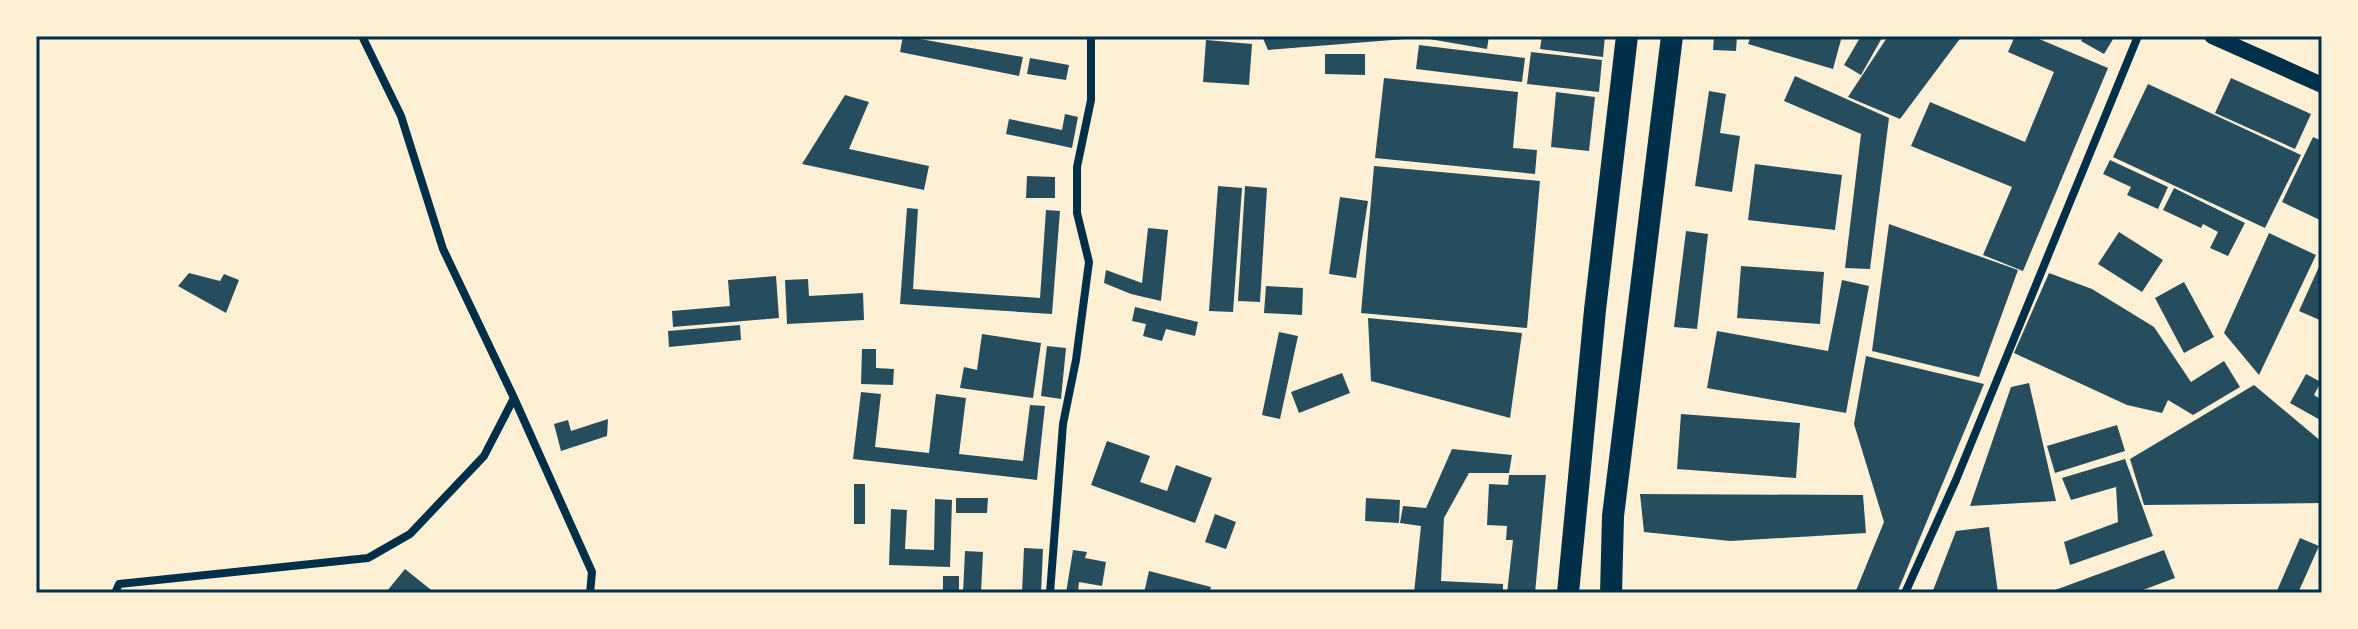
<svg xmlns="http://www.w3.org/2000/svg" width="2358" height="629" font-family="'Sofia Sans Condensed',sans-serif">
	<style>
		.building { fill: #264d5e }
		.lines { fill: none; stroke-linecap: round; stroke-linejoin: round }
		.minor { stroke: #003049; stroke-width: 8 }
		.secondary { stroke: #003049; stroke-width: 16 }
		.trunk { stroke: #003049; stroke-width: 22 }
		.neatline { fill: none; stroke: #003049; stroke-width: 3 }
	</style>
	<rect width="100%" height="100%" fill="#fdf0d5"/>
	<path class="building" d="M 903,36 L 1023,57 L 1019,76 L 900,52 Z
		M 1262,36 L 1405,36 L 1405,39 L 1268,50 Z
		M 1412,36 L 1489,36 L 1487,49 Z
		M 1542,36 L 1605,36 L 1603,57 L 1540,49 Z
		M 1714,36 L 1737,36 L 1736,51 L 1713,50 Z
		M 1751,36 L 1842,36 L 1833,69 L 1748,44 Z
		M 1861,36 L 1883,36 L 1861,75 L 1844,65 Z
		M 1888,36 L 1962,36 L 1900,119 L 1848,97 Z
		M 2015,36 L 2032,36 L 2108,68 L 2023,271 L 1983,255 L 2012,187 L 1911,146 L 1930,102 L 2025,142 L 2054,72 L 2008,52 Z
		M 2084,36 L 2115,36 L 2104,54 L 2081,41 Z
		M 1206,40 L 1252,44 L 1249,85 L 1203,82 Z
		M 1419,45 L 1525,58 L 1522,82 L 1416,69 Z
		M 1531,52 L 1602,60 L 1599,92 L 1527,84 Z
		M 1325,54 L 1365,54 L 1365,75 L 1325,74 Z
		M 1030,58 L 1069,65 L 1066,80 L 1027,74 Z
		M 1795,76 L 1889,118 L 1870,269 L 1845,268 L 1861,134 L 1784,101 Z
		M 1384,78 L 1518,92 L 1513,148 L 1537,150 L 1535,174 L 1375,158 Z
		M 2231,78 L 2311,114 L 2295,149 L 2215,113 Z
		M 2148,84 L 2301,155 L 2265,228 L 2113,157 Z
		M 1709,91 L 1726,94 L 1720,133 L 1740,136 L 1732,192 L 1695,186 Z
		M 1556,92 L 1595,97 L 1589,151 L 1551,147 Z
		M 845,95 L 869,102 L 849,149 L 929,166 L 924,190 L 802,164 Z
		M 1065,114 L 1078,117 L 1072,148 L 1006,134 L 1009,119 L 1062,130 Z
		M 2313,137 L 2322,141 L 2322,221 L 2282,202 Z
		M 2110,160 L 2168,187 L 2158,209 L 2127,195 L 2131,187 L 2103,174 Z
		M 1755,164 L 1842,175 L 1835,230 L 1748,220 Z
		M 1374,166 L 1540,181 L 1527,328 L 1361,313 Z
		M 1027,176 L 1055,177 L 1055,198 L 1026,198 Z
		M 1218,186 L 1242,188 L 1233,312 L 1209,311 Z
		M 1245,186 L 1267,188 L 1260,302 L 1238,301 Z
		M 2174,188 L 2245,223 L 2228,256 L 2210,248 L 2218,232 L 2203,224 L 2201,228 L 2163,210 Z
		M 1340,197 L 1368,201 L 1356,278 L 1329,274 Z
		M 907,208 L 918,209 L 913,289 L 1040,298 L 1046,210 L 1060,211 L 1052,314 L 900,304 Z
		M 1889,224 L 2018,270 L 1979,377 L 1872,351 Z
		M 1148,228 L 1168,230 L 1161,301 L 1131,294 L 1104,283 L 1106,270 L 1142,283 Z
		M 1686,231 L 1708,234 L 1697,329 L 1674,327 Z
		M 2119,232 L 2163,260 L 2142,292 L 2098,264 Z
		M 2269,233 L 2316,255 L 2259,375 L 2224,333 Z
		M 2322,260 L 2322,321 L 2299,311 Z
		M 1741,266 L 1824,272 L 1820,324 L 1737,318 Z
		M 189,273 L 220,281 L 224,274 L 239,280 L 226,313 L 178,286 Z
		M 2049,273 L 2092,289 L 2154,327 L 2191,382 L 2224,361 L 2240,387 L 2193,415 L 2168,400 L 2162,413 L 2127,405 L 2014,353 Z
		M 776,276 L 779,318 L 673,327 L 672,311 L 730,306 L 728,280 Z
		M 808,279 L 809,296 L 863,293 L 864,320 L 787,324 L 785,280 Z
		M 1842,280 L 1869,286 L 1846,413 L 1707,388 L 1717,331 L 1828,351 Z
		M 2184,282 L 2214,337 L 2184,353 L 2155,298 Z
		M 1266,286 L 1303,288 L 1302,315 L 1264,313 Z
		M 1135,307 L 1198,322 L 1195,336 L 1166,329 L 1162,341 L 1143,336 L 1146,324 L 1132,321 Z
		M 1368,318 L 1522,333 L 1510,418 L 1371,381 Z
		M 740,325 L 741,340 L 669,347 L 668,331 Z
		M 1279,332 L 1298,336 L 1280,419 L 1262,415 Z
		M 982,334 L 1041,343 L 1033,398 L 960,388 L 964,367 L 977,370 Z
		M 1047,346 L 1066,348 L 1061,399 L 1041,396 Z
		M 862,349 L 876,349 L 876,368 L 894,369 L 893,385 L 861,384 Z
		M 1866,356 L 1984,384 L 1897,593 L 1855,593 L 1884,522 L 1854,424 Z
		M 1342,373 L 1350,393 L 1299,413 L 1291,392 Z
		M 2306,374 L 2321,382 L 2314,395 L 2322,400 L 2322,421 L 2290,403 Z
		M 2029,383 L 2056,501 L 1970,506 L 2011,387 Z
		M 2254,385 L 2322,442 L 2322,503 L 2144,505 L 2130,459 Z
		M 861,392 L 881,394 L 875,447 L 929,453 L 936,394 L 966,398 L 959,454 L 1023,461 L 1030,405 L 1045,406 L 1037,480 L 853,459 Z
		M 1681,414 L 1800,423 L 1796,478 L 1677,469 Z
		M 608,419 L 607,436 L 561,451 L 554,424 L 568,420 L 571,431 Z
		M 2117,425 L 2125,451 L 2055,473 L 2047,446 Z
		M 1107,441 L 1150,456 L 1140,482 L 1167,491 L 1176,465 L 1212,478 L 1195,523 L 1091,485 Z
		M 1452,449 L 1512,455 L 1509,473 L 1469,473 L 1444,518 L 1441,581 L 1503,584 L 1503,593 L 1414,593 L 1421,526 L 1400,523 L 1403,506 L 1426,508 Z
		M 2125,459 L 2153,536 L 2070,565 L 2064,542 L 2118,522 L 2116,487 L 2071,500 L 2062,478 Z
		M 1509,475 L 1546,475 L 1535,593 L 1507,593 L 1513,540 L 1506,540 L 1507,526 L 1487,525 L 1489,484 L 1508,485 Z
		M 854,484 L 865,484 L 865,524 L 854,524 Z
		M 1640,494 L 1863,495 L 1866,533 L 1730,541 L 1644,532 Z
		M 956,498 L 988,498 L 987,513 L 956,513 Z
		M 1366,498 L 1400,500 L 1399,523 L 1365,521 Z
		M 935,499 L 952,500 L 950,567 L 889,565 L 891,509 L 907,510 L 905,549 L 934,550 Z
		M 1215,514 L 1236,522 L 1226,549 L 1205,542 Z
		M 1989,527 L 1998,593 L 1932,593 L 1956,531 Z
		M 2300,538 L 2319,546 L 2298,593 L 2276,593 Z
		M 1024,548 L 1043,549 L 1041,593 L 1022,593 Z
		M 1073,550 L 1087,552 L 1085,558 L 1106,562 L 1102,586 L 1079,582 L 1078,593 L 1066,593 Z
		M 2164,550 L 2175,578 L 2135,593 L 2047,593 Z
		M 965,551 L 983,552 L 981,593 L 963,593 Z
		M 405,569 L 435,593 L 387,591 Z
		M 1149,571 L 1211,587 L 1209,593 L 1144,593 Z
		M 943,576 L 959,576 L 959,593 L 943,593 Z"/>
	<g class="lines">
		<path class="minor" d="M 514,398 L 592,572 L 590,593
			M 115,593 L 119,584 L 368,558 L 410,534 L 484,456 L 514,398 L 443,249 L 401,116 L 362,36
			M 1050,593 L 1063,424 L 1076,360 L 1089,262 L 1077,213 L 1077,167 L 1091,100 L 1091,36
			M 1905,593 L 1956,480 L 2138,36"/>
		<path class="secondary" d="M 2212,36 L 2322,85"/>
		<path class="trunk" d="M 1568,593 L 1595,310 L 1627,36
			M 1611,593 L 1613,516 L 1672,36"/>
	</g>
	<rect width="2358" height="629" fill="none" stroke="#fdf0d5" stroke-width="76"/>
	<rect x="38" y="38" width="2282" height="553" class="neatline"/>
</svg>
